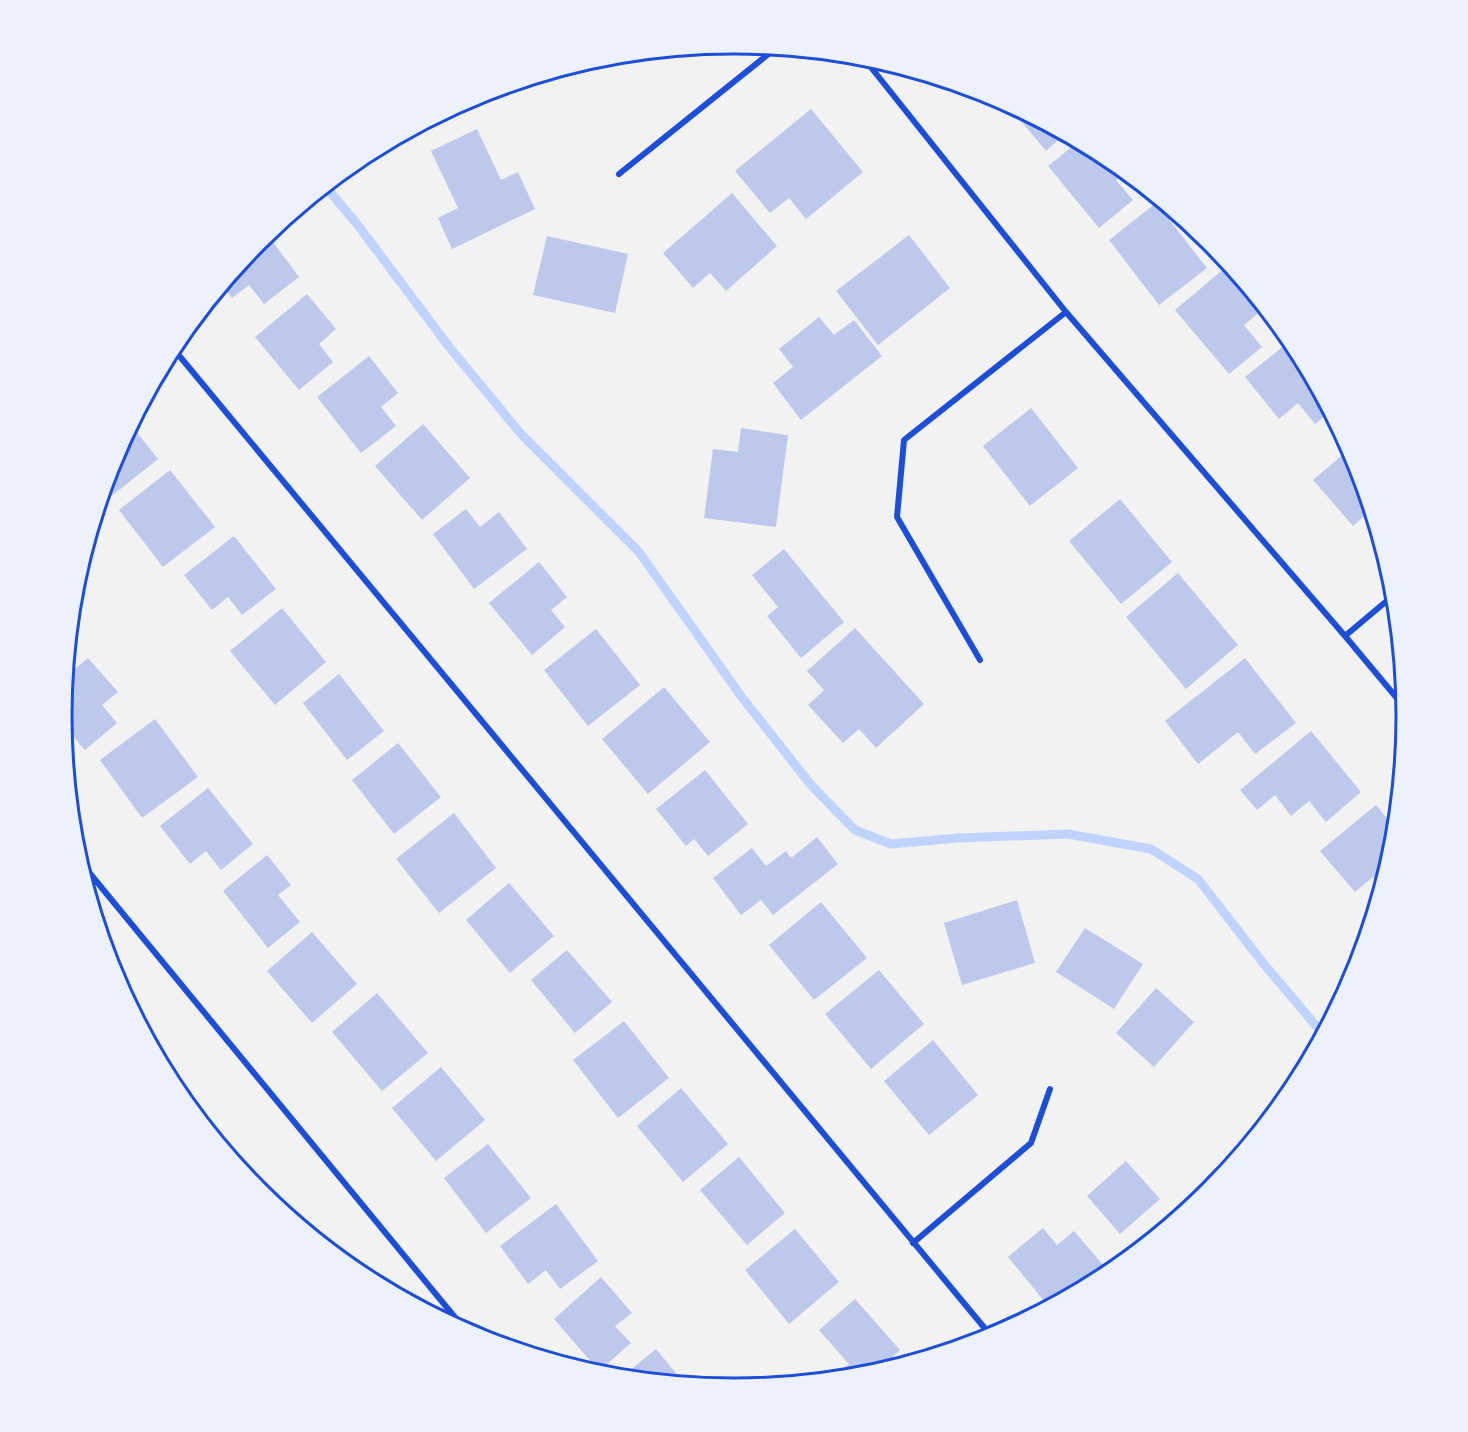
<svg xmlns="http://www.w3.org/2000/svg" width="1468" height="1432" font-family="'Roboto Serif',serif">
	<style>
		.lines { fill: none; stroke-linecap: round; stroke-linejoin: round }
		.stream { stroke: #bfd3fe; stroke-width: 9 }
		.building { fill: #bdc9ec }
		.minor { stroke: #1d4ed8; stroke-width: 6 }
		.rim { fill: none; stroke: #1d4ed8; stroke-width: 3 }
	</style>
	<rect width="100%" height="100%" fill="#f2f2f2"/>
	<g class="lines">
		<path class="stream" d="M 325,186 L 357,224 L 450,348 L 521,434 L 639,552 L 741,696 L 811,785 L 855,830 L 891,844 L 958,838 L 1068,834 L 1151,849 L 1198,879 L 1263,963 L 1323,1034"/>
	</g>
	<path class="building" d="M 576,64 L 561,79 L 554,71 L 558,70 Z
		M 1004,101 L 1065,134 L 1046,151 Z
		M 811,109 L 863,172 L 806,219 L 789,198 L 770,213 L 735,171 Z
		M 477,129 L 501,180 L 518,172 L 535,209 L 452,249 L 438,218 L 458,208 L 431,151 Z
		M 1079,141 L 1108,157 L 1126,172 L 1116,180 L 1133,200 L 1099,228 L 1048,166 Z
		M 732,193 L 777,246 L 726,291 L 710,273 L 693,288 L 663,253 Z
		M 1156,203 L 1207,268 L 1159,305 L 1109,240 Z
		M 267,234 L 299,277 L 264,304 L 249,285 L 232,298 L 222,285 L 259,240 Z
		M 909,235 L 950,288 L 878,345 L 836,291 Z
		M 547,236 L 628,254 L 615,313 L 533,295 Z
		M 1225,268 L 1261,311 L 1244,325 L 1262,347 L 1229,374 L 1175,310 Z
		M 307,294 L 336,329 L 319,344 L 333,362 L 299,390 L 255,337 Z
		M 819,317 L 834,335 L 854,320 L 882,356 L 801,420 L 773,383 L 793,367 L 779,349 Z
		M 1291,340 L 1330,412 L 1315,424 L 1298,403 L 1279,419 L 1245,377 Z
		M 369,356 L 398,393 L 381,407 L 396,426 L 361,453 L 317,397 Z
		M 1031,408 L 1078,468 L 1030,506 L 983,446 Z
		M 423,424 L 470,478 L 422,520 L 375,466 Z
		M 131,425 L 158,459 L 109,498 L 103,490 L 113,458 Z
		M 741,428 L 788,435 L 776,527 L 704,518 L 713,449 L 738,452 Z
		M 1346,452 L 1357,464 L 1371,510 L 1353,526 L 1313,480 Z
		M 170,470 L 215,527 L 163,567 L 119,510 Z
		M 1120,499 L 1172,562 L 1121,604 L 1069,541 Z
		M 466,509 L 480,527 L 499,512 L 527,549 L 474,589 L 433,534 Z
		M 234,536 L 276,589 L 242,615 L 228,597 L 212,610 L 184,575 Z
		M 784,549 L 844,622 L 801,658 L 767,616 L 778,607 L 752,575 Z
		M 539,562 L 567,597 L 551,610 L 565,627 L 532,655 L 489,603 Z
		M 1178,573 L 1238,645 L 1186,689 L 1126,617 Z
		M 282,608 L 326,662 L 275,705 L 230,651 Z
		M 855,628 L 924,704 L 876,748 L 859,729 L 843,743 L 808,705 L 824,690 L 807,671 Z
		M 596,629 L 640,685 L 588,726 L 544,670 Z
		M 88,658 L 118,692 L 102,705 L 117,723 L 85,750 L 62,724 L 62,716 L 65,677 Z
		M 1245,658 L 1296,723 L 1255,754 L 1238,732 L 1198,764 L 1165,721 Z
		M 339,674 L 384,731 L 347,760 L 303,703 Z
		M 664,687 L 710,742 L 648,794 L 602,739 Z
		M 155,719 L 198,777 L 142,818 L 100,760 Z
		M 1311,731 L 1361,792 L 1326,822 L 1309,801 L 1291,816 L 1275,795 L 1257,810 L 1240,790 Z
		M 398,743 L 441,797 L 394,834 L 352,780 Z
		M 705,770 L 748,824 L 708,856 L 694,839 L 686,846 L 656,809 Z
		M 208,788 L 253,844 L 221,870 L 206,851 L 190,864 L 160,826 Z
		M 1376,805 L 1395,828 L 1394,848 L 1381,887 L 1373,877 L 1355,892 L 1320,851 Z
		M 454,813 L 496,868 L 439,913 L 396,859 Z
		M 817,837 L 838,864 L 773,915 L 761,900 L 741,915 L 713,878 L 752,848 L 766,866 L 786,851 L 791,858 Z
		M 267,855 L 291,885 L 278,895 L 300,922 L 268,948 L 223,891 Z
		M 509,883 L 554,936 L 510,973 L 466,920 Z
		M 1017,900 L 1035,963 L 962,985 L 944,923 Z
		M 821,902 L 867,958 L 814,1000 L 769,945 Z
		M 1085,928 L 1143,964 L 1114,1009 L 1056,972 Z
		M 312,932 L 357,984 L 312,1023 L 267,971 Z
		M 567,950 L 612,1002 L 575,1033 L 531,980 Z
		M 879,970 L 924,1024 L 871,1069 L 825,1014 Z
		M 1156,988 L 1194,1022 L 1154,1067 L 1116,1033 Z
		M 377,993 L 428,1053 L 382,1091 L 332,1032 Z
		M 624,1021 L 669,1078 L 618,1118 L 573,1060 Z
		M 933,1040 L 978,1095 L 929,1135 L 884,1081 Z
		M 441,1067 L 485,1120 L 436,1161 L 392,1108 Z
		M 681,1088 L 728,1144 L 683,1182 L 637,1126 Z
		M 488,1144 L 531,1198 L 486,1233 L 444,1178 Z
		M 739,1157 L 785,1213 L 747,1245 L 700,1190 Z
		M 1126,1161 L 1160,1199 L 1120,1234 L 1087,1196 Z
		M 556,1204 L 598,1261 L 560,1289 L 546,1270 L 528,1284 L 500,1246 Z
		M 1043,1228 L 1057,1245 L 1074,1231 L 1103,1265 L 1068,1294 L 1069,1296 L 1049,1307 L 1008,1257 Z
		M 795,1229 L 839,1282 L 789,1324 L 745,1270 Z
		M 601,1277 L 632,1313 L 615,1326 L 631,1343 L 599,1371 L 554,1319 Z
		M 855,1299 L 900,1350 L 875,1373 L 865,1376 L 845,1378 L 840,1371 L 849,1364 L 819,1330 Z
		M 656,1349 L 685,1384 L 622,1377 Z"/>
	<g class="lines">
		<path class="minor" d="M 862,56 L 1066,312 L 1345,636 L 1406,709
			M 619,174 L 776,48
			M 172,347 L 992,1337
			M 1345,636 L 1395,594
			M 980,660 L 897,517 L 904,440 L 1066,312
			M 78,859 L 467,1332
			M 913,1243 L 1031,1143 L 1050,1089"/>
	</g>
	<path d="M0 0H1468V1432H0ZM72 716a662 662 0 1 1 1324 0a662 662 0 1 1-1324 0Z" fill="#edf1fc" fill-rule="evenodd"/>
	<path class="rim" d="M72 716a662 662 0 1 1 1324 0a662 662 0 1 1-1324 0Z"/>
</svg>
